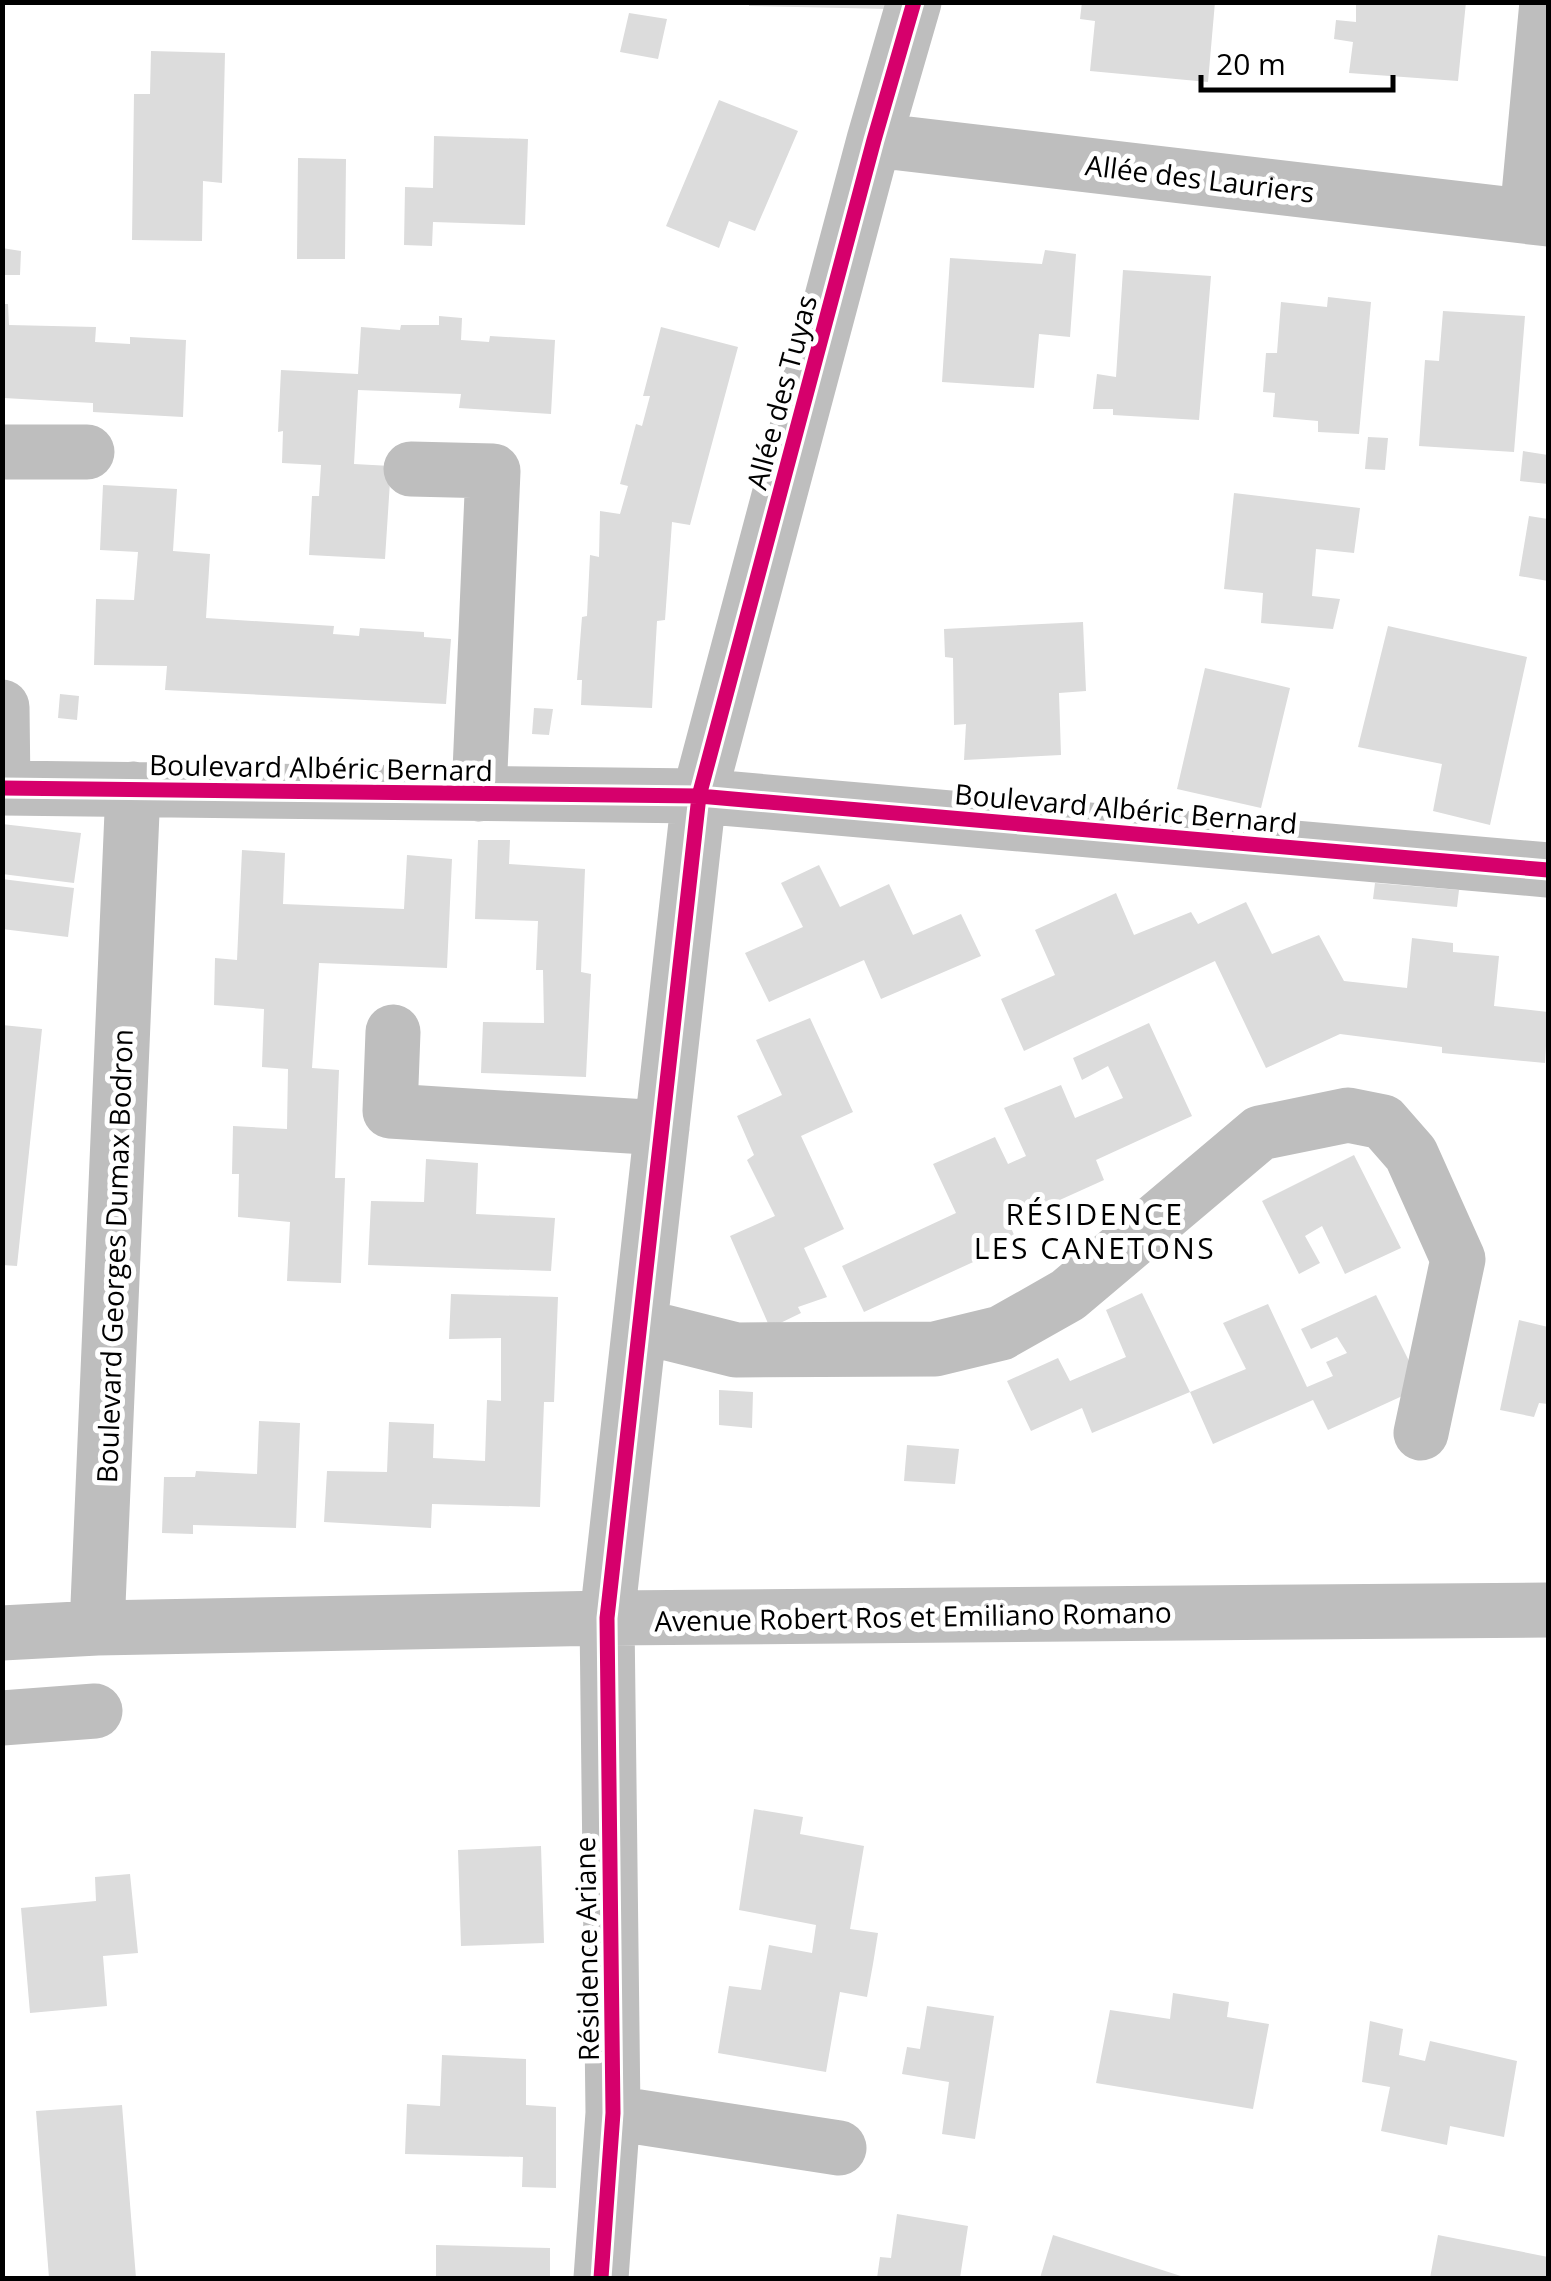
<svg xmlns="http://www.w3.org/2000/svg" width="1551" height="2281" font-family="'Open Sans',sans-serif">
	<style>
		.building { fill: #dcdcdc }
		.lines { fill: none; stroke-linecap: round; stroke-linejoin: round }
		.minor { stroke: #bebebe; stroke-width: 55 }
		.cycleway-casing { stroke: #fff; stroke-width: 21 }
		.cycleway { stroke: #d6006c; stroke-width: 15 }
		.labels { text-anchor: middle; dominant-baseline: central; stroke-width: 10; stroke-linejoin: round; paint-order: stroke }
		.street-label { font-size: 28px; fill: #000; stroke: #fff }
		.neighbourhood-label { font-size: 30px; letter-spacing: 2.5px; fill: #000; stroke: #fff }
	</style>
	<rect width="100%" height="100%" fill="#fff"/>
	<path class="building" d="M 749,2 L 891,2 L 889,9 L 749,6 Z
		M 1082,2 L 1215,2 L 1208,82 L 1090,71 L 1095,21 L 1080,19 Z
		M 1356,2 L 1466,2 L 1458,81 L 1349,73 L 1353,42 L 1334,39 L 1336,20 L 1356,22 Z
		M 629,13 L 667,19 L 658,59 L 620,52 Z
		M 151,51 L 225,53 L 222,183 L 203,181 L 202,241 L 132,240 L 134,94 L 150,94 Z
		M 719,100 L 798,131 L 755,231 L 729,221 L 719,248 L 666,226 Z
		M 434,136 L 528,139 L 525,225 L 433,222 L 432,246 L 404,245 L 405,187 L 433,188 Z
		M 298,158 L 346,159 L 345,259 L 297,259 Z
		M 2,248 L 21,251 L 20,275 L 2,275 Z
		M 1045,250 L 1076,254 L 1070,337 L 1039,334 L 1034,388 L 942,382 L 950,258 L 1042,264 Z
		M 1123,270 L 1211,276 L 1199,420 L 1113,415 L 1113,409 L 1093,409 L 1097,374 L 1116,377 Z
		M 1328,297 L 1371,302 L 1359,434 L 1318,432 L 1318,421 L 1273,417 L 1275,393 L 1263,392 L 1266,353 L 1277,353 L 1281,302 L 1327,307 Z
		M 2,304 L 8,304 L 9,325 L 96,327 L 95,342 L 130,344 L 130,337 L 186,340 L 183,417 L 93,412 L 93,403 L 4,398 Z
		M 1443,311 L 1525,316 L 1514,452 L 1419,446 L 1425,360 L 1439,361 Z
		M 439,316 L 462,318 L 461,340 L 489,342 L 490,336 L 555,340 L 551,414 L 459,408 L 461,394 L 358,390 L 354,464 L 391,466 L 385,559 L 309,555 L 312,496 L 319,496 L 321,465 L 282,463 L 283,431 L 278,432 L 281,370 L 358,374 L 361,327 L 400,330 L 401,325 L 439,325 Z
		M 661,327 L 738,347 L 690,525 L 672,522 L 665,620 L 657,621 L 652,708 L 581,705 L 582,680 L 577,680 L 582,617 L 587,616 L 590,555 L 599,557 L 600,511 L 620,514 L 628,486 L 620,484 L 636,424 L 642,426 L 650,396 L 643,396 Z
		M 1368,437 L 1388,438 L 1385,470 L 1365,469 Z
		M 1523,451 L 1548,455 L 1548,484 L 1520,481 Z
		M 103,485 L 177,489 L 173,551 L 210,554 L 206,618 L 334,626 L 333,634 L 347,635 L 359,636 L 360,628 L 424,632 L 424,637 L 451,639 L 446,704 L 165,690 L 167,666 L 94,665 L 96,599 L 134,600 L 138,552 L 100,550 Z
		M 1234,493 L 1360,508 L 1354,553 L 1316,549 L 1312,596 L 1340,599 L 1333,629 L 1261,623 L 1263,593 L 1224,589 Z
		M 1529,516 L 1548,519 L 1548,581 L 1519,576 Z
		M 1083,622 L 1086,691 L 1059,693 L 1061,755 L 964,760 L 966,724 L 954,725 L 953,658 L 945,657 L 944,629 Z
		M 1388,626 L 1527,657 L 1490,825 L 1433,811 L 1442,764 L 1358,747 Z
		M 1205,668 L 1290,688 L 1261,808 L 1177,789 Z
		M 60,694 L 79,696 L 77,720 L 58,718 Z
		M 534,708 L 553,709 L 549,735 L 532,734 Z
		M 2,824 L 81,833 L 74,883 L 2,874 Z
		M 478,840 L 510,840 L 509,864 L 585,869 L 581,972 L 591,974 L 586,1077 L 481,1073 L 483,1022 L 544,1023 L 543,970 L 536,970 L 538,921 L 475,919 Z
		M 242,850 L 285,853 L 283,904 L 404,909 L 407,855 L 452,859 L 447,968 L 319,963 L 312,1068 L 339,1070 L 335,1178 L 345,1178 L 341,1283 L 287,1281 L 290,1222 L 238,1217 L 239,1174 L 232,1174 L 233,1126 L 287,1129 L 288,1069 L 262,1067 L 264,1009 L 214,1005 L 215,958 L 237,960 Z
		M 819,865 L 840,907 L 889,884 L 913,935 L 961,914 L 981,956 L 881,999 L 864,960 L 769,1002 L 745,953 L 803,927 L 781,883 Z
		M 2,879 L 74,888 L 68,937 L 2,929 Z
		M 1375,883 L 1459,890 L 1457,907 L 1373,899 Z
		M 1116,893 L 1134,935 L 1191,912 L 1198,924 L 1246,902 L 1272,954 L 1319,935 L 1344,981 L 1407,988 L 1412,938 L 1453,943 L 1453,952 L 1499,956 L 1494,1006 L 1548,1012 L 1545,1063 L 1442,1053 L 1442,1047 L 1340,1034 L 1266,1068 L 1215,961 L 1024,1051 L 1001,999 L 1055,975 L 1035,930 Z
		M 810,1018 L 853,1112 L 801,1136 L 844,1229 L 804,1248 L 827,1297 L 798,1307 L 801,1313 L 770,1328 L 730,1236 L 775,1216 L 747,1160 L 754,1155 L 737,1116 L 782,1095 L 756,1040 Z
		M 1149,1023 L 1192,1116 L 1096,1160 L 1104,1180 L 1009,1223 L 1017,1242 L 864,1312 L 842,1266 L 956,1213 L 933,1164 L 995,1137 L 1008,1164 L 1026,1156 L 1004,1108 L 1061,1085 L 1075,1118 L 1123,1098 L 1108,1066 L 1082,1080 L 1073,1058 Z
		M 2,1025 L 42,1029 L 17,1266 L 2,1265 Z
		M 1354,1155 L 1401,1248 L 1345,1274 L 1322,1226 L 1305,1236 L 1320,1263 L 1299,1274 L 1262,1201 Z
		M 426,1159 L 478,1163 L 476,1214 L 555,1218 L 551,1271 L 368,1265 L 371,1201 L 424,1202 Z
		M 1142,1293 L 1190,1392 L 1092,1433 L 1082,1408 L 1031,1431 L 1007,1381 L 1058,1358 L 1070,1381 L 1126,1357 L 1106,1310 Z
		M 451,1294 L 558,1297 L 554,1402 L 544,1402 L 540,1507 L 432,1504 L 431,1528 L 324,1522 L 327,1471 L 387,1472 L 389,1422 L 434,1424 L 433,1458 L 485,1461 L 487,1400 L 501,1401 L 501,1338 L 449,1339 Z
		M 1376,1295 L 1422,1387 L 1328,1430 L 1313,1400 L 1213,1444 L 1190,1392 L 1246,1369 L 1223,1323 L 1268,1304 L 1307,1387 L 1333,1376 L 1326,1362 L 1347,1353 L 1337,1337 L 1311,1349 L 1301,1329 Z
		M 1519,1320 L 1548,1327 L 1548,1404 L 1539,1403 L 1534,1417 L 1500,1410 Z
		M 719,1390 L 753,1392 L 752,1428 L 719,1425 Z
		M 259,1421 L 300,1423 L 296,1528 L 193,1525 L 193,1534 L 162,1533 L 164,1477 L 195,1477 L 196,1471 L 257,1474 Z
		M 907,1445 L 959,1449 L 955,1484 L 904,1481 Z
		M 754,1809 L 803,1817 L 800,1834 L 864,1846 L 850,1929 L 878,1933 L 873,1964 L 867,1997 L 840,1992 L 826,2072 L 718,2053 L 729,1986 L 761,1990 L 769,1945 L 812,1953 L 816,1925 L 739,1910 Z
		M 541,1846 L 544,1943 L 461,1946 L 458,1850 Z
		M 130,1874 L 138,1953 L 103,1956 L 107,2006 L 30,2013 L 21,1908 L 96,1901 L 95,1877 Z
		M 1173,1993 L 1229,2002 L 1227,2017 L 1269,2024 L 1253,2109 L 1096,2083 L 1110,2010 L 1170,2019 Z
		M 927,2006 L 994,2016 L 975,2139 L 942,2134 L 949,2082 L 902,2074 L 907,2047 L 920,2049 Z
		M 1370,2021 L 1403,2029 L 1399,2055 L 1425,2061 L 1430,2041 L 1517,2061 L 1504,2137 L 1450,2126 L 1447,2145 L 1381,2131 L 1390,2087 L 1362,2082 Z
		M 442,2055 L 526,2059 L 526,2105 L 556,2107 L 556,2188 L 522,2187 L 523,2157 L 405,2154 L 407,2104 L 440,2106 Z
		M 122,2105 L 136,2278 L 49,2278 L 36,2111 Z
		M 897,2214 L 968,2226 L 960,2278 L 877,2278 L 880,2257 L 891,2258 Z
		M 1053,2235 L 1187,2278 L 1040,2278 Z
		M 1438,2235 L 1548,2257 L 1548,2278 L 1430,2278 Z
		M 436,2245 L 550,2248 L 550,2278 L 436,2278 Z"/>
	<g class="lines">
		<path class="minor" d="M 874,140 L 1548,219
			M 1527,216 L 1547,2
			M 2,452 L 87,452
			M 411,469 L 493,471 L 479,794
			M 2,707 L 3,788
			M 2,788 L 699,796 L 1548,870
			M 393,1032 L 390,1111 L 662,1128
			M 640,1326 L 736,1350 L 935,1349 L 1001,1333 L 1068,1295 L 1260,1133 L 1348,1115 L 1383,1122 L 1411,1154 L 1458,1259 L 1421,1433
			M 97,1628 L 133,789
			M 2,1633 L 97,1628 L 607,1618 L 1548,1610
			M 2,1718 L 95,1711
			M 613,2113 L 839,2148
			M 601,2278 L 613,2113 L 607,1618 L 699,796 L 874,140 L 914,2"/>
		<defs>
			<path id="cycleway" d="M 2,788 L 699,796 L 1548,870
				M 601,2278 L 613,2113 L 607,1618 L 699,796 L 874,140 L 914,2"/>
		</defs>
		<use href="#cycleway" class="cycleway-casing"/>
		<use href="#cycleway" class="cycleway"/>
	</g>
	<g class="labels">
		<g class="street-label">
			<text transform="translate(1200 178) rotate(7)">Allée des Lauriers</text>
			<text transform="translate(781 392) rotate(-75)">Allée des Tuyas</text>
			<text transform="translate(321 767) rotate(1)">Boulevard Albéric Bernard</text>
			<text transform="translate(1126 808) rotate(5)">Boulevard Albéric Bernard</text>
			<text transform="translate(114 1256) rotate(-88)">Boulevard Georges Dumax Bodron</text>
			<text transform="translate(913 1616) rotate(-1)">Avenue Robert Ros et Emiliano Romano</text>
			<text transform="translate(586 1949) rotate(-91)">Résidence Ariane</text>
		</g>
		<g class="neighbourhood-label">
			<text x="1095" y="1213">RÉSIDENCE<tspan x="1095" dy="34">LES CANETONS</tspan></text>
		</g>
	</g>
	<rect width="1551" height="2281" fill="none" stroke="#000000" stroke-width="10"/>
	<path d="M1201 75v15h192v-15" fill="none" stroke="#000000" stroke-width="5"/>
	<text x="1216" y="75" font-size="30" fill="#000000" stroke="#ffffff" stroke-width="8" paint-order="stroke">20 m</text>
</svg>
